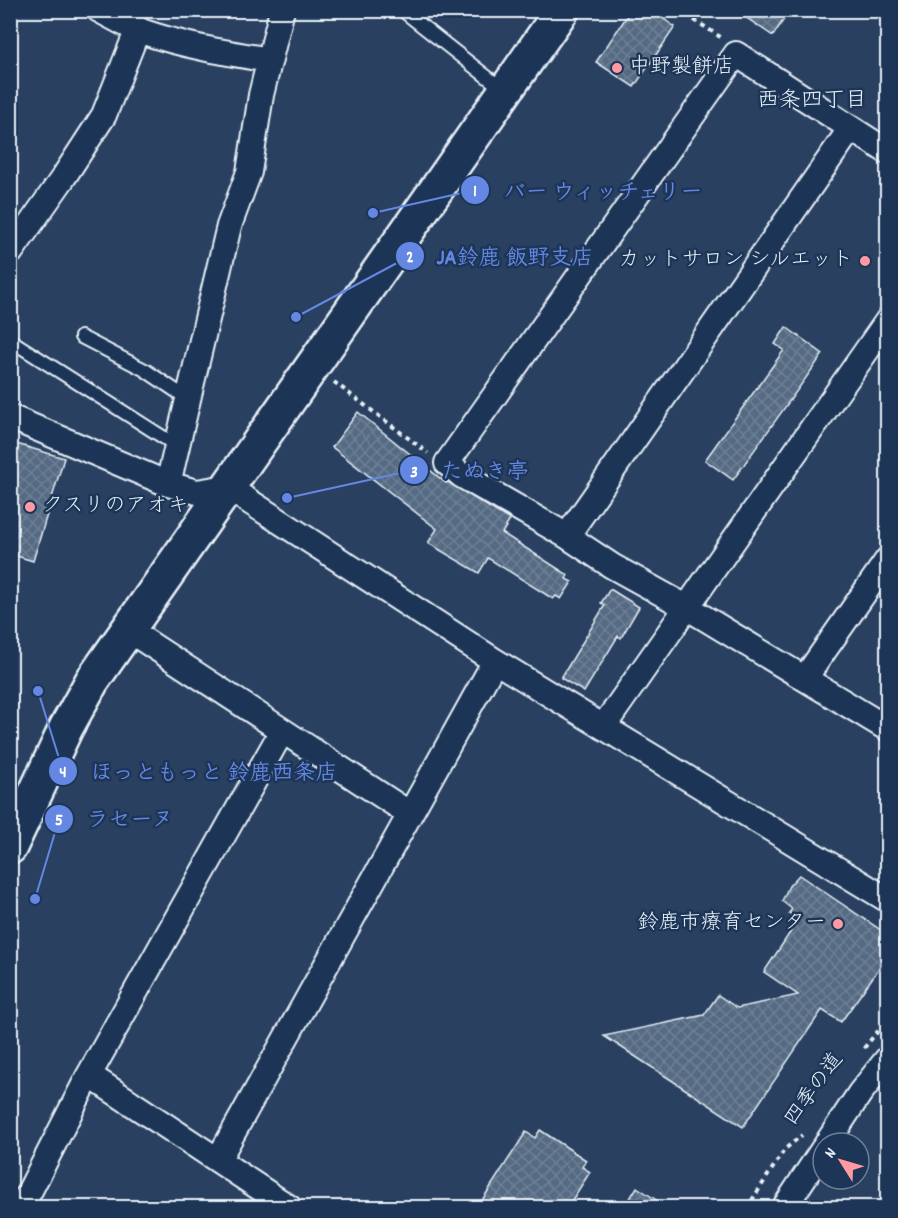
<svg xmlns="http://www.w3.org/2000/svg" width="898" height="1218" font-family="Dekko,'Klee One',sans-serif">
	<style>
		.building { fill: url(#building-cross-hatch); stroke: #e8f1f8; stroke-width: 1.5 }
		.lines { fill: none; stroke-linecap: round; stroke-linejoin: round }
		.lane-casing { stroke: #e8f1f8; stroke-width: 16 }
		.street-casing { stroke: #e8f1f8; stroke-width: 28 }
		.secondary-casing { stroke: #e8f1f8; stroke-width: 38 }
		.path { stroke: #e8f1f8; stroke-width: 4; stroke-dasharray: 4.5 4.5; stroke-linecap: butt }
		.lane { stroke: #1d3557; stroke-width: 12 }
		.street { stroke: #1d3557; stroke-width: 24 }
		.secondary { stroke: #1d3557; stroke-width: 33 }
		.poi-dot { fill: #ff9aa2; stroke: #1d3557; stroke-width: 2 }
		.labels { text-anchor: middle; dominant-baseline: central; stroke-width: 5; stroke-linejoin: round; paint-order: stroke }
		.poi-label { font-size: 21px; fill: #e8f1f8; stroke: #1d3557; text-anchor: start }
		.street-label { font-size: 21px; fill: #e8f1f8; stroke: #1d3557 }
		.neighbourhood-label { font-size: 22px; fill: #e8f1f8; stroke: #1d3557 }
		.leader { fill: none; stroke: #6487e3; stroke-width: 2 }
		.callout-dot { fill: #6487e3; stroke: #1d3557; stroke-width: 2 }
		.mark-label { font-size: 18px; text-anchor: middle; font-weight: bold; fill: #fff }
		.callout-label { font-size: 22px; text-anchor: middle; font-weight: bold; fill: #6487e3; stroke: #1d3557; stroke-width: 5; stroke-linejoin: round; paint-order: stroke }
	</style>
	<defs>
		<pattern id="building-cross-hatch" width="8" height="8" patternUnits="userSpaceOnUse" patternTransform="scale(1.5)"><rect width="8" height="8" fill="#556a83"/><path d="M0 0l8 8M0 8l8-8" fill="none" stroke="#6d8095"/></pattern>
	</defs>
	<rect width="100%" height="100%" fill="#294061"/>
	<filter id="ink" filterUnits="userSpaceOnUse"><feTurbulence type="fractalNoise" baseFrequency=".0167" numOctaves="2"/><feDisplacementMap in="SourceGraphic" scale="12" xChannelSelector="R" yChannelSelector="G"/><feConvolveMatrix kernelMatrix="1 2 1 2 8 2 1 2 1" color-interpolation-filters="sRGB"/></filter>
	<g filter="url(#ink)">
		<path class="building" d="M 631,10 L 651,10 L 675,27 L 634,87 L 596,62 Z
			M 735,10 L 790,10 L 773,36 Z
			M 786,327 L 823,354 L 733,480 L 705,460 L 784,350 L 775,344 Z
			M 358,412 L 446,483 L 448,482 L 510,520 L 502,533 L 568,575 L 566,579 L 572,582 L 561,599 L 556,596 L 553,599 L 488,558 L 479,573 L 428,543 L 437,529 L 332,447 Z
			M 10,442 L 64,458 L 33,561 L 10,554 Z
			M 610,589 L 639,607 L 621,638 L 618,636 L 584,692 L 561,678 L 605,605 L 601,603 Z
			M 799,875 L 888,935 L 888,972 L 880,967 L 841,1022 L 822,1010 L 743,1127 L 604,1036 L 704,1015 L 718,995 L 737,1008 L 798,995 L 764,972 L 799,919 L 789,913 L 792,909 L 782,901 L 789,886 Z
			M 540,1130 L 586,1160 L 582,1167 L 590,1172 L 567,1208 L 477,1208 L 526,1132 L 535,1138 Z
			M 637,1187 L 668,1208 L 624,1208 Z"/>
		<g class="lines">
			<defs>
				<path id="lane" d="M 402,10 L 505,91
					M 81,337 L 145,370 L 188,399
					M 10,340 L 177,446"/>
				<path id="street" d="M 99,10 C 113,17 127,26 141,31 C 183,46 227,53 270,60
					M 888,152 L 736,54 L 447,463 L 461,475 L 567,536 L 612,566 L 688,608 L 888,729
					M 10,253 L 63,178 L 104,115 L 138,29
					M 10,417 L 168,484 L 197,492 L 227,487 L 495,661 L 888,900
					M 168,484 L 229,226 L 249,172 L 261,95 L 282,10
					M 567,536 L 851,128
					M 127,629 L 410,814
					M 805,678 L 888,559
					M 603,727 L 888,320
					M 89,1075 L 290,1208
					M 827,1143 L 860,1093 L 888,1058
					M 218,1160 L 495,661
					M 24,1202 L 89,1075 L 282,731
					M 784,1208 L 823,1149"/>
				<path id="secondary" d="M 10,847 L 66,728 L 92,681 L 562,10"/>
			</defs>
			<use href="#lane" class="lane-casing"/>
			<use href="#street" class="street-casing"/>
			<use href="#secondary" class="secondary-casing"/>
			<path class="path" d="M 679,10 L 722,38
				M 334,382 L 428,453
				M 864,1048 L 888,1019
				M 747,1208 L 785,1149 L 802,1135"/>
			<use href="#lane" class="lane"/>
			<use href="#street" class="street"/>
			<use href="#secondary" class="secondary"/>
		</g>
	</g>
	<g class="poi-dot">
		<circle cx="617" cy="68" r="6"/>
		<circle cx="865" cy="261" r="6"/>
		<circle cx="30" cy="507" r="6"/>
		<circle cx="838" cy="924" r="6"/>
	</g>
	<g class="labels">
		<g class="poi-label">
			<text x="629" y="68">中野製餅店</text>
			<text x="853" y="261" text-anchor="end">カットサロン シルエット</text>
			<text x="42" y="507">クスリのアオキ</text>
			<text x="826" y="924" text-anchor="end">鈴鹿市療育センター</text>
		</g>
		<g class="street-label">
			<text transform="translate(815 1090) rotate(-54)">四季の道</text>
		</g>
		<g class="neighbourhood-label">
			<text x="812" y="101">西条四丁目</text>
		</g>
	</g>
	<path class="leader" d="M373 213L475 190M296 317L410 256M287 498L414 470M38 691L63 771M35 899L59 819"/>
	<g class="callout-dot">
		<circle cx="373" cy="213" r="6"/>
		<circle cx="296" cy="317" r="6"/>
		<circle cx="287" cy="498" r="6"/>
		<circle cx="38" cy="691" r="6"/>
		<circle cx="35" cy="899" r="6"/>
		<circle cx="475" cy="190" r="15"/>
		<circle cx="410" cy="256" r="15"/>
		<circle cx="414" cy="470" r="15"/>
		<circle cx="63" cy="771" r="15"/>
		<circle cx="59" cy="819" r="15"/>
	</g>
	<g class="mark-label">
		<text x="475" y="196">1</text>
		<text x="410" y="262">2</text>
		<text x="414" y="477">3</text>
		<text x="63" y="777">4</text>
		<text x="59" y="825">5</text>
	</g>
	<g class="callout-label">
		<text x="603" y="198">バー ウィッチェリー</text>
		<text x="515" y="264">JA鈴鹿 飯野支店</text>
		<text x="485" y="478">たぬき亭</text>
		<text x="214" y="779">ほっともっと 鈴鹿西条店</text>
		<text x="130" y="826">ラセーヌ</text>
	</g>
	<rect width="898" height="1218" fill="none" stroke="#1d3557" stroke-width="36"/>
	<rect x="18" y="18" width="862" height="1182" fill="none" stroke="#e8f1f8" stroke-width="2" filter="url(#ink)"/>
	<g transform="translate(841 1161) rotate(307)"><circle r="28" fill="#1d3557" stroke="#6e8097" stroke-width="1.5"/>
	<path d="M0-4.5L10 22L0 15L-10 22Z" fill="#ff9aa2"/>
	<text y="-9" font-size="16" font-weight="bold" text-anchor="middle" fill="#e8f1f8">N</text>
	</g>
</svg>
